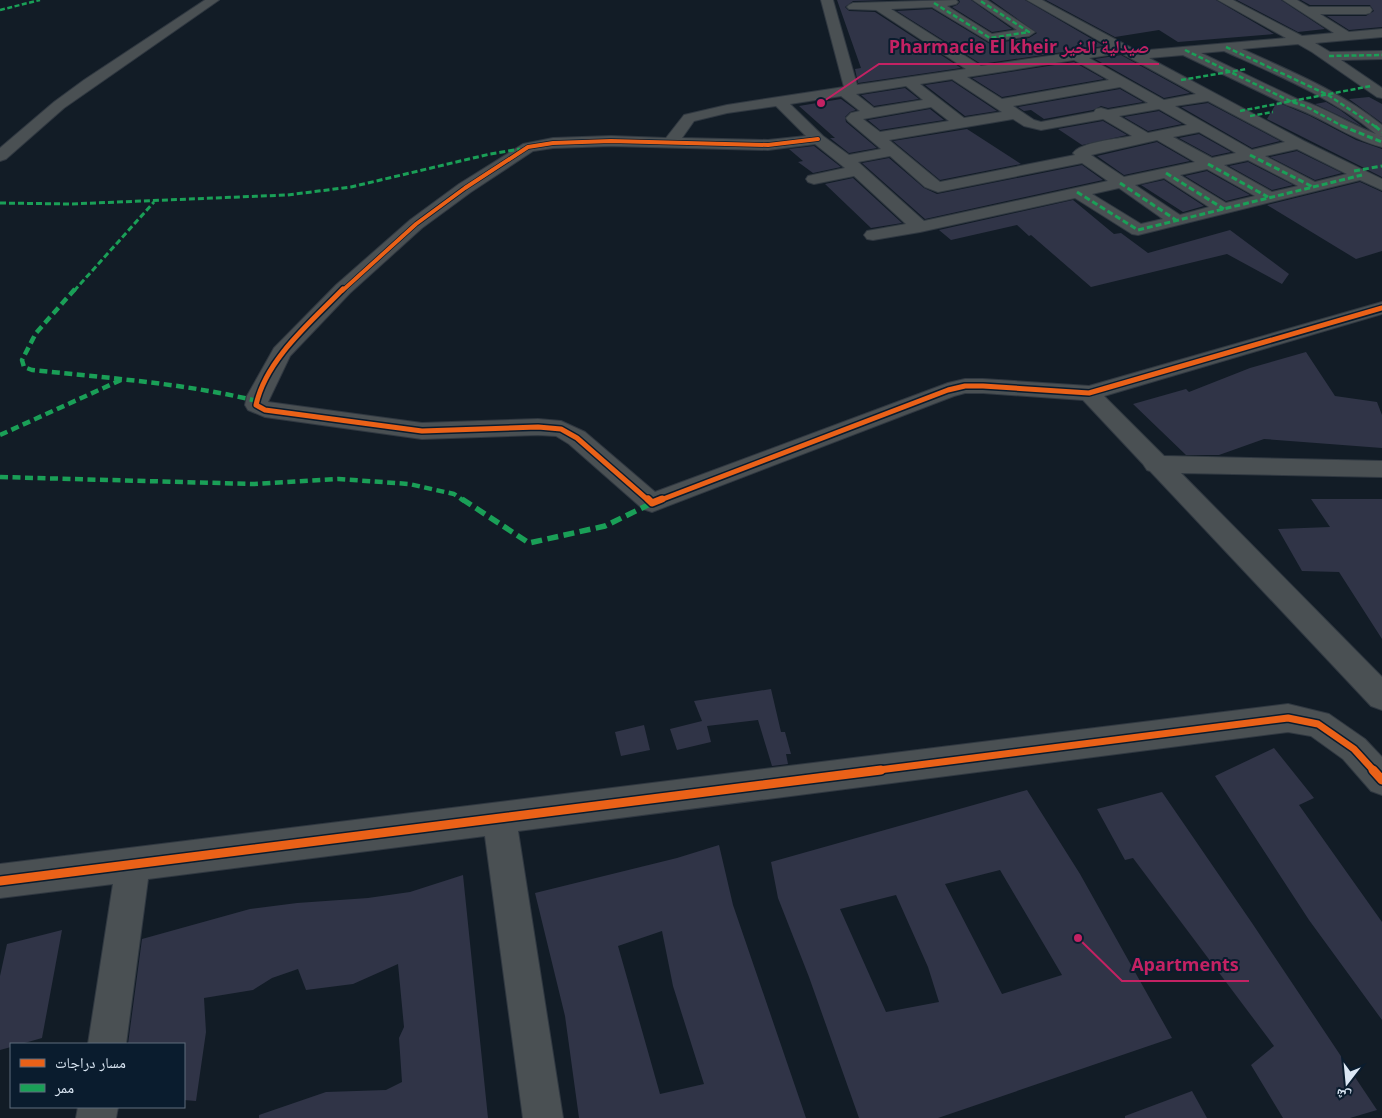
<svg xmlns="http://www.w3.org/2000/svg" width="1382" height="1118" font-family="'Open Sans','Noto Naskh Arabic',sans-serif">
	<style>
		.building { fill: #303447; fill-rule: evenodd }
		.lines { fill: none; stroke-linecap: round; stroke-linejoin: round }
		.minor-casing { stroke: #303841; stroke-width: 2 }
		.minor { fill: #4a5053; fill-rule: evenodd }
		.quiet-far3 { stroke: #1a9f57; stroke-width: 2.5; stroke-dasharray: 5 2.5; stroke-linecap: butt }
		.quiet-far2 { stroke: #1a9f57; stroke-width: 3; stroke-dasharray: 6 3; stroke-linecap: butt }
		.quiet-far1 { stroke: #1a9f57; stroke-width: 4.5; stroke-dasharray: 8 4.5; stroke-linecap: butt }
		.quiet { stroke: #1a9f57; stroke-width: 5.5; stroke-dasharray: 11 5.5; stroke-linecap: butt }
		.cycleway-far3-casing { stroke: #0a1c2e; stroke-width: 5.5 }
		.cycleway-far2-casing { stroke: #0a1c2e; stroke-width: 8 }
		.cycleway-far1-casing { stroke: #0a1c2e; stroke-width: 10 }
		.cycleway-casing { stroke: #0a1c2e; stroke-width: 12 }
		.cycleway-far3 { stroke: #ea6118; stroke-width: 4 }
		.cycleway-far2 { stroke: #ea6118; stroke-width: 5 }
		.cycleway-far1 { stroke: #ea6118; stroke-width: 7 }
		.cycleway { stroke: #ea6118; stroke-width: 9 }
		.leader { fill: none; stroke: #c32263; stroke-width: 2 }
		.callout-dot { fill: #c32263; stroke: #0a1c2e; stroke-width: 2 }
		.callout-label { font-size: 18px; text-anchor: middle; font-weight: bold; fill: #c32263; stroke: #0a1c2e; stroke-width: 4; stroke-linejoin: round; paint-order: stroke }
	</style>
	<rect width="100%" height="100%" fill="#121c26"/>
	<path class="building" d="M 837,0 L 889,0 L 853,1 L 845,7 L 849,11 L 875,12 L 961,68 L 858,83 L 855,69 L 861,68 Z
		M 959,0 L 971,0 L 1012,29 L 992,32 L 952,7 L 957,5 L 960,2 Z
		M 991,0 L 1025,0 L 1104,46 L 981,64 L 897,11 L 932,9 L 990,44 L 1029,38 L 1037,33 Z
		M 1046,0 L 1216,0 L 1274,34 L 1178,42 L 1159,30 L 1115,37 Z
		M 1237,0 L 1281,0 L 1325,29 L 1298,32 Z
		M 1301,0 L 1382,0 L 1382,27 L 1349,30 L 1327,16 L 1366,16 L 1374,11 L 1370,5 L 1310,5 Z
		M 1121,55 L 1190,93 L 1164,98 L 1095,59 Z
		M 1074,62 L 1104,79 L 1002,97 L 972,78 Z
		M 952,81 L 997,111 L 965,116 L 925,85 Z
		M 905,88 L 919,99 L 874,106 L 861,95 Z
		M 1120,89 L 1143,102 L 1108,108 L 1101,106 L 1093,110 L 1044,119 L 1031,110 L 1024,111 L 1018,107 Z
		M 1369,97 L 1382,104 L 1382,123 L 1349,99 Z
		M 841,99 L 856,110 L 850,112 L 845,117 L 846,122 L 877,148 L 849,153 L 830,138 L 835,138 L 799,106 Z
		M 1277,102 L 1310,116 L 1356,140 L 1382,149 L 1382,177 L 1267,119 Z
		M 1326,102 L 1340,110 L 1363,127 L 1315,104 Z
		M 1208,103 L 1280,141 L 1252,148 L 1181,107 Z
		M 930,109 L 944,120 L 880,130 L 868,120 Z
		M 1159,111 L 1182,124 L 1148,131 L 1124,117 Z
		M 1103,121 L 1127,135 L 1082,145 L 1058,129 Z
		M 967,129 L 1021,164 L 940,180 L 893,141 Z
		M 1199,134 L 1231,152 L 1212,156 L 1179,138 Z
		M 1157,142 L 1190,161 L 1124,175 L 1097,156 Z
		M 814,146 L 841,167 L 813,173 L 798,162 L 803,161 L 789,149 Z
		M 1297,151 L 1342,173 L 1315,180 L 1270,157 Z
		M 889,158 L 924,188 L 937,194 L 1082,165 L 1103,180 L 925,219 L 862,163 Z
		M 1248,162 L 1293,185 L 1272,190 L 1229,166 Z
		M 1207,171 L 1250,195 L 1226,201 L 1185,176 Z
		M 853,178 L 902,223 L 871,228 L 825,184 Z
		M 1164,180 L 1204,206 L 1183,212 L 1141,185 Z
		M 1360,182 L 1382,192 L 1382,251 L 1356,259 L 1267,205 Z
		M 1073,200 L 1114,234 L 1121,233 L 1148,253 L 1230,230 L 1289,274 L 1282,284 L 1227,254 L 1091,287 L 1031,235 L 1029,236 L 1017,225 L 951,240 L 939,230 Z
		M 1306,352 L 1335,396 L 1377,402 L 1382,415 L 1382,448 L 1264,439 L 1219,455 L 1186,455 L 1133,404 L 1186,389 L 1189,392 L 1250,368 Z
		M 1311,499 L 1382,499 L 1382,639 L 1339,572 L 1302,571 L 1278,529 L 1330,527 Z
		M 771,689 L 781,732 L 785,732 L 791,754 L 786,754 L 788,764 L 772,766 L 758,720 L 707,726 L 711,742 L 677,750 L 670,729 L 702,721 L 694,701 Z
		M 644,725 L 650,750 L 621,756 L 615,732 Z
		M 1274,748 L 1314,798 L 1299,805 L 1382,922 L 1382,1020 L 1309,920 L 1215,776 Z
		M 1027,790 L 1080,874 L 1172,1038 L 938,1118 L 859,1118 L 809,977 L 778,898 L 771,862 ZM 1000,870 L 1062,975 L 1002,994 L 945,884 ZM 896,895 L 928,967 L 939,1002 L 886,1012 L 840,909 Z
		M 1162,792 L 1252,923 L 1377,1110 L 1350,1118 L 1283,1118 L 1251,1065 L 1274,1046 L 1133,858 L 1125,860 L 1097,809 Z
		M 719,845 L 733,905 L 806,1118 L 579,1118 L 565,1016 L 535,893 L 677,858 ZM 662,931 L 673,986 L 704,1084 L 660,1094 L 618,946 Z
		M 463,875 L 488,1118 L 259,1118 L 259,1115 L 326,1092 L 386,1090 L 402,1082 L 399,1038 L 404,1027 L 398,964 L 353,984 L 306,990 L 298,969 L 272,978 L 253,990 L 204,998 L 206,1032 L 196,1101 L 184,1100 L 184,1044 L 128,1044 L 142,939 L 250,909 L 297,903 L 368,898 L 410,892 Z
		M 62,930 L 42,1038 L 21,1044 L 11,1044 L 11,1047 L 0,1050 L 0,976 L 7,944 Z
		M 1192,1091 L 1207,1118 L 1125,1118 L 1125,1116 Z"/>
	<g class="lines">
		<defs>
			<path id="minor" d="M 205,0 L 219,0 L 64,108 L 6,159 L 0,161 L 0,148 L 54,102 L 84,80 Z
				M 821,0 L 833,0 L 857,85 L 966,69 L 876,10 L 849,9 L 847,7 L 849,5 L 853,3 L 956,0 L 958,2 L 956,4 L 947,6 L 992,34 L 1017,30 L 973,0 L 987,0 L 1035,32 L 1029,36 L 990,42 L 932,7 L 891,9 L 981,66 L 1110,47 L 1027,0 L 1042,0 L 1137,51 L 1286,38 L 1218,0 L 1233,0 L 1302,36 L 1334,33 L 1283,0 L 1297,0 L 1309,7 L 1370,7 L 1372,10 L 1370,13 L 1366,14 L 1320,14 L 1349,32 L 1382,29 L 1382,37 L 1315,43 L 1330,52 L 1382,51 L 1382,59 L 1341,60 L 1382,88 L 1382,98 L 1377,97 L 1312,52 L 1298,44 L 1242,49 C 1290,71 1340,91 1382,125 L 1382,137 L 1380,136 L 1382,137 L 1382,147 C 1347,138 1320,115 1287,105 L 1183,55 L 1149,58 L 1304,141 L 1382,179 L 1382,190 L 1360,180 L 1138,235 L 1132,234 L 1075,198 L 920,232 L 873,240 L 867,239 L 864,235 L 867,231 L 906,224 L 854,176 L 814,184 L 808,182 L 806,179 L 808,176 L 845,168 L 815,144 L 768,150 L 611,146 L 553,148 L 533,151 L 471,192 L 422,228 L 350,293 L 290,356 L 268,402 L 422,423 L 538,419 L 561,421 L 585,432 L 655,492 L 948,383 L 965,379 L 983,379 L 1089,386 L 1382,302 L 1382,314 L 1104,396 L 1164,456 L 1382,461 L 1382,477 L 1181,473 L 1382,677 L 1382,710 L 1371,706 L 1150,471 L 1147,470 L 1143,464 L 1083,400 L 983,393 L 965,393 L 954,396 L 652,512 L 643,509 L 569,444 L 556,436 L 538,435 L 422,439 L 265,417 L 248,410 L 245,405 L 247,396 L 274,348 L 336,285 L 410,220 L 459,184 L 523,144 L 553,138 L 611,136 L 666,138 L 684,115 L 727,105 L 844,87 ZM 1224,51 C 1277,75 1331,97 1376,134 C 1349,124 1325,107 1297,99 L 1201,53 ZM 1121,53 L 1196,94 L 1164,100 L 1089,58 ZM 1074,60 L 1109,80 L 1002,99 L 967,77 ZM 952,79 L 1002,112 L 964,118 L 920,84 ZM 906,86 L 923,100 L 874,108 L 856,94 ZM 1120,87 L 1148,103 L 1108,110 L 1101,108 L 1096,109 L 1094,112 L 1041,122 L 1034,120 L 1013,106 ZM 841,96 L 860,111 L 851,113 L 846,118 L 848,121 L 881,149 L 849,155 L 823,136 L 790,104 ZM 1208,101 L 1285,142 L 1252,150 L 1175,106 ZM 776,106 L 806,136 L 768,140 L 682,138 L 694,121 L 727,113 ZM 931,107 L 949,121 L 880,132 L 863,119 ZM 1159,109 L 1187,125 L 1148,133 L 1119,116 ZM 1013,119 L 1024,126 L 1041,130 L 1103,119 L 1132,136 C 1118,139 1081,142 1073,153 L 1075,155 L 940,182 L 889,140 ZM 1199,132 L 1236,153 L 1212,158 L 1173,137 ZM 1157,140 L 1195,162 L 1124,177 L 1091,155 ZM 1297,149 L 1347,174 L 1315,182 L 1265,156 ZM 890,156 L 925,187 L 938,192 L 1082,163 L 1108,181 L 924,221 L 858,162 ZM 1248,160 L 1298,186 L 1272,192 L 1224,165 ZM 1207,169 L 1255,196 L 1226,203 L 1180,175 ZM 1164,178 L 1209,207 L 1180,215 L 1135,185 ZM 1119,188 L 1163,219 L 1141,224 L 1092,194 Z
				M 1288,704 L 1329,714 L 1365,739 L 1382,757 L 1382,795 L 1371,791 L 1343,759 L 1311,736 L 1288,732 L 518,831 L 563,1118 L 523,1118 L 485,836 L 148,879 L 126,1044 L 88,1044 L 113,884 L 0,898 L 0,864 Z
				M 78,1107 L 118,1107 L 116,1118 L 76,1118 Z"/>
		</defs>
		<use href="#minor" class="minor-casing"/>
		<use href="#minor" class="minor"/>
		<path class="quiet-far3" d="M 934,3 L 990,38 L 1029,32 L 979,0
			M 0,10 L 40,0
			M 1226,47 L 1328,95 L 1376,127
			M 1185,50 L 1292,102 L 1305,106 L 1344,127
			M 1329,56 L 1382,55
			M 1181,80 L 1247,69
			M 1240,111 L 1371,86
			M 1250,116 L 1273,112"/>
		<path class="quiet-far2" d="M 1342,126 L 1382,142
			M 1375,126 L 1382,132
			M 1250,155 L 1313,187
			M 1208,164 L 1268,197
			M 1354,171 L 1382,166
			M 1166,173 L 1224,209
			M 1120,183 L 1176,220
			M 1077,192 L 1138,230 L 1362,175
			M 0,203 L 69,204 L 287,195 L 351,187 L 490,154 L 520,149
			M 74,291 L 154,202"/>
		<path class="quiet-far1" d="M 75,289 L 36,333 L 22,360 L 24,367 L 32,370 C 107,378 183,383 257,401
			M 0,435 L 121,380
			M 0,477 L 254,484 L 339,479 L 409,484 L 454,494 L 464,501"/>
		<path class="quiet" d="M 462,499 L 529,543 L 605,526 L 652,503"/>
		<defs>
			<path id="cycleway-far3" d="M 342,291 L 416,224 L 465,188 L 528,147 L 553,143 L 611,141 L 768,145 L 818,139"/>
			<path id="cycleway-far2" d="M 343,289 C 311,322 266,359 256,405 L 265,410 L 422,431 L 538,427 L 561,429 L 577,438 L 649,501
				M 658,501 L 948,390 L 965,386 L 983,386 L 1089,393 L 1382,308"/>
			<path id="cycleway-far1" d="M 648,499 L 652,503 L 662,499
				M 871,771 L 1288,718 L 1318,724 L 1354,749 L 1374,771"/>
			<path id="cycleway" d="M 1373,770 L 1382,780
				M 0,881 L 881,770"/>
		</defs>
		<use href="#cycleway-far3" class="cycleway-far3-casing"/>
		<use href="#cycleway-far2" class="cycleway-far2-casing"/>
		<use href="#cycleway-far1" class="cycleway-far1-casing"/>
		<use href="#cycleway" class="cycleway-casing"/>
		<use href="#cycleway-far3" class="cycleway-far3"/>
		<use href="#cycleway-far2" class="cycleway-far2"/>
		<use href="#cycleway-far1" class="cycleway-far1"/>
		<use href="#cycleway" class="cycleway"/>
	</g>
	<path class="leader" d="M821 103L879 64H1159M1078 938L1122 981H1249"/>
	<g class="callout-dot">
		<circle cx="821" cy="103" r="5"/>
		<circle cx="1078" cy="938" r="5"/>
	</g>
	<g class="callout-label">
		<text x="1019" y="53">Pharmacie El kheir صيدلية الخير</text>
		<text x="1185" y="971">Apartments</text>
	</g>
	<rect x="10" y="1043" width="175" height="65" fill="#0a1c2e" stroke="#5e6d7d"/>
	<rect x="20" y="1059" width="25" height="8" fill="#ea6118" stroke="#5e6d7d"/>
	<text x="55" y="1068" font-size="15" fill="#dbe7f4">مسار دراجات</text>
	<rect x="20" y="1084" width="25" height="8" fill="#1a9f57" stroke="#5e6d7d"/>
	<text x="55" y="1093" font-size="15" fill="#dbe7f4">ممر</text>
	<g transform="translate(1347 1083) rotate(196)" stroke="#0a1c2e" stroke-width="4" paint-order="stroke">
	<path d="M0-4L9 19L0 12L-9 19Z" fill="#dbe7f4"/>
	<text y="-8" font-size="14" font-weight="bold" text-anchor="middle" fill="#dbe7f4">ش</text>
	</g>
</svg>
